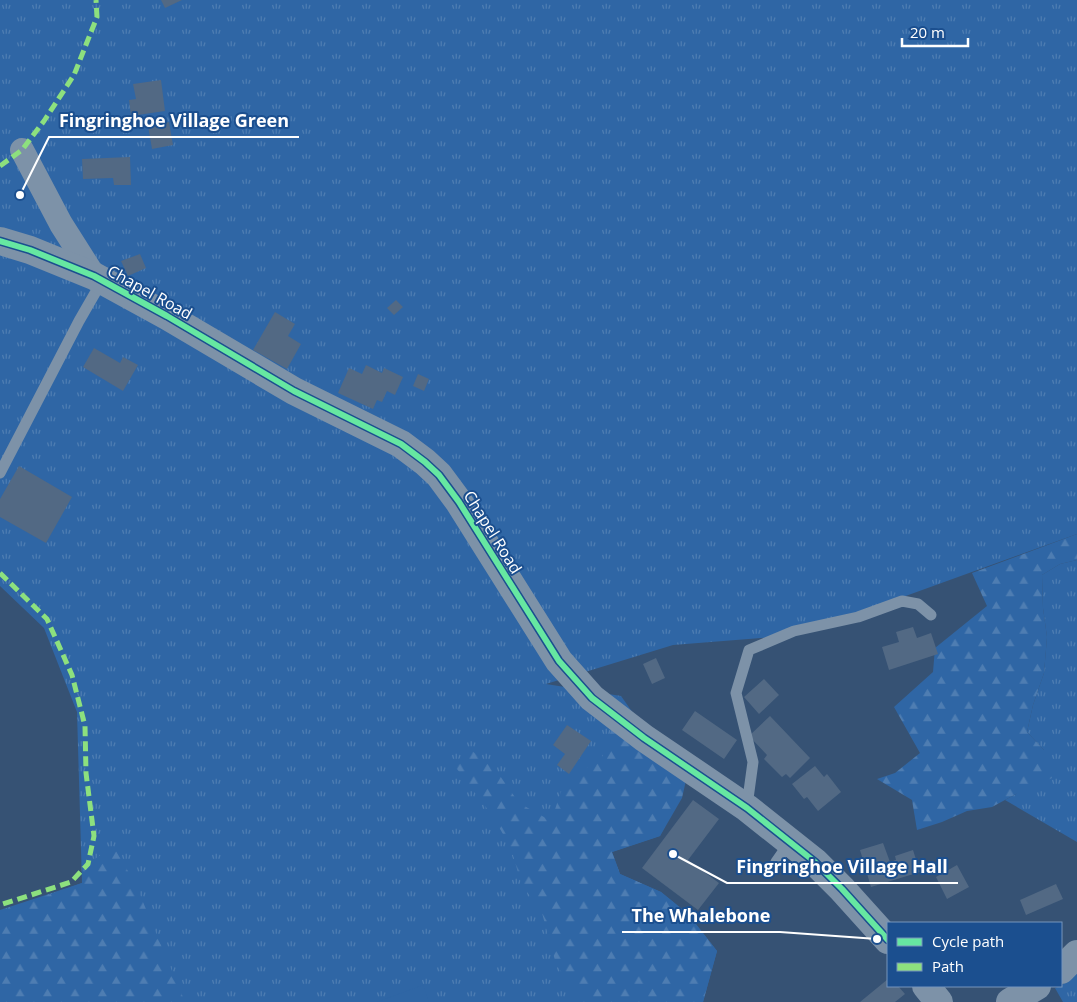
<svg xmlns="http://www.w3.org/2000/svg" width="1077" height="1002" font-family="'Open Sans',sans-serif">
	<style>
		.grass { fill: url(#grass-tufts) }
		.forest { fill: url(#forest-firs) }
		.garden { fill: #2f66a5 }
		.building { fill: #526984 }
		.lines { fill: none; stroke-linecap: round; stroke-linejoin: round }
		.service { stroke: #7d92a8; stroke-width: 11 }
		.minor { stroke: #7d92a8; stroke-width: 24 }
		.tertiary { stroke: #7d92a8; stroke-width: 28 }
		.quiet { stroke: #8de07e; stroke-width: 5; stroke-dasharray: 10 5; stroke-linecap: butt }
		.cycleway-casing { stroke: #1b4f8f; stroke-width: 9 }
		.cycleway { stroke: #66e7a1; stroke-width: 6 }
		.labels { text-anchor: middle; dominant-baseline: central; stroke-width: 4; stroke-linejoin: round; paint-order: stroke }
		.street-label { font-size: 16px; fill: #fff; stroke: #1b4f8f }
		.leader { fill: none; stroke: #fff; stroke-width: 2 }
		.callout-dot { fill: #fff; stroke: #1b4f8f; stroke-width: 2 }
		.callout-label { font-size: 18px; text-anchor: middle; font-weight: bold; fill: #fff; stroke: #1b4f8f; stroke-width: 4; stroke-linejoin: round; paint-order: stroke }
	</style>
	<defs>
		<pattern id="grass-tufts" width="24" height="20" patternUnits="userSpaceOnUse" patternTransform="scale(1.25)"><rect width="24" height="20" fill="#2f66a5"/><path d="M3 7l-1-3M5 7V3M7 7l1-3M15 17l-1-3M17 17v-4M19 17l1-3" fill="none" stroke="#4e7db2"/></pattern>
		<pattern id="forest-firs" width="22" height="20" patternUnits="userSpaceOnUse" patternTransform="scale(1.25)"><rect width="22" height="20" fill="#2f66a5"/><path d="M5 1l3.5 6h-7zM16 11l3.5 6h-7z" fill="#4e7db2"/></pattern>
	</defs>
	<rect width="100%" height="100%" fill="#365274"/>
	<path class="grass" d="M 0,0 L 1077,0 L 1077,534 L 798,635 L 673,645 L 546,684 L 621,696 L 684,785 L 660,836 L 612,852 L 620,874 L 661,892 L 688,914 L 717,951 L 703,1002 L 0,1002 L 0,910 L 82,883 L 77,712 L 44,628 L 0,586 Z
		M 1077,560 L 1077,842 L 1005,800 L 1016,794 L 1044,750 L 1027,732 L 1033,705 L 1044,673 L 1047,637 L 1043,608 L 1042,575 L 1060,564 Z
		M 1077,970 L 1077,1002 L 1063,1002 L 1055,988 L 1061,986 Z"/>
	<path class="forest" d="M 1077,534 L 1077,560 L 1060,564 L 1042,575 L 1043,608 L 1047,637 L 1044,673 L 1033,705 L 1027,732 L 1044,750 L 1052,778 L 1016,794 L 992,807 L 967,811 L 942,822 L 917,830 L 912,800 L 877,779 L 895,773 L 920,753 L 894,707 L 933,672 L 935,648 L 987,606 L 972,573 Z
		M 613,725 L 687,776 L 682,798 L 660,836 L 612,852 L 620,874 L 661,892 L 688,914 L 717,951 L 703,1002 L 576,1002 L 577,995 L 556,964 L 542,913 L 521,883 L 511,848 L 492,815 L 454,765 L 469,748 L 498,773 L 519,803 L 551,821 L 562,789 L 584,769 L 601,760 Z
		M 113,846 L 135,883 L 185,1002 L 0,1002 L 0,912 L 82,883 L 95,859 Z"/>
	<path class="garden" d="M 423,985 L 429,1002 L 377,1002 Z"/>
	<path class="building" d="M 161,0 L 182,0 L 165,8 Z
		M 161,80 L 165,111 L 131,116 L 129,100 L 136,99 L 133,84 Z
		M 169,122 L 173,145 L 152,149 L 148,126 Z
		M 130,157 L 131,185 L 114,185 L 113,178 L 83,179 L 82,159 Z
		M 140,254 L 146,268 L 128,276 L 121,261 Z
		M 396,300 L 403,307 L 394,315 L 387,308 Z
		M 275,312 L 295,324 L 288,336 L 301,344 L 287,369 L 253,350 Z
		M 94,348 L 120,363 L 123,357 L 138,365 L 123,391 L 83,367 Z
		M 366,365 L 382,373 L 384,368 L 403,377 L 395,395 L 387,391 L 382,402 L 377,400 L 373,409 L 338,393 L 349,368 L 362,374 Z
		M 418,374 L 429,379 L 424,391 L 413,386 Z
		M 19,466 L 72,497 L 46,543 L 0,517 L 0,499 Z
		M 913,627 L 917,638 L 931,633 L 938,654 L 889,670 L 882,647 L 899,642 L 896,632 Z
		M 656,658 L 665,678 L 652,684 L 643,664 Z
		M 764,679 L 779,695 L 759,714 L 744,697 Z
		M 695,711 L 737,740 L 724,759 L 682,730 Z
		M 770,716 L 810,758 L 790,778 L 786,774 L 782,777 L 764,759 L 767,755 L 749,736 Z
		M 567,725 L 591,741 L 569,774 L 557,765 L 565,754 L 553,745 Z
		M 815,766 L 824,777 L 827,774 L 841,792 L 818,811 L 807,797 L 804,799 L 792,784 Z
		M 693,800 L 719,819 L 688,860 L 719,883 L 698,910 L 642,868 Z
		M 883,843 L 890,862 L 896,860 L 895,856 L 913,850 L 920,872 L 871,887 L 860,850 Z
		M 957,865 L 969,887 L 947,899 L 936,877 Z
		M 1056,884 L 1063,899 L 1026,915 L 1020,900 Z
		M 888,979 L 888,986 L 898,986 L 905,994 L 895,1002 L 860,1002 Z"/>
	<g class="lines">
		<path class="service" d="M 0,473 L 79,321 L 102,281
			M 747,806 L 753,762 L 736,693 L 749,650 L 794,631 L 858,617 L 902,601 L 918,604 L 931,615
			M 776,862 L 790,842"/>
		<path class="minor" d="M 22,150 L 61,224 L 94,276"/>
		<path class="tertiary" d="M 0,241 L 30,250 L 94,276 L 167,316 L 294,391 L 401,444 L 425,462 L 439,475 L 459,502 L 559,661 L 592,698 L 644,738 L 747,808 L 815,862 L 842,889 L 888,940
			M 1061,970 L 1077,954
			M 926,986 L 939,1002
			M 1010,1002 L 1037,986"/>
		<path class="quiet" d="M 0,166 L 22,150 L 44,121 L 74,75 L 97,17 L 96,0
			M 0,573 L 47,619 L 72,675 L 85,726 L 86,773 L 94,836 L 88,864 L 71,882 L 0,905"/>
		<defs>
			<path id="cycleway" d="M 0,241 L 30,250 L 94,276 L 167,316 L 294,391 L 401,444 L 425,462 L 439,475 L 459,502 L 559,661 L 592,698 L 644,738 L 747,808 L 815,862 L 842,889 L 888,940"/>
		</defs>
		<use href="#cycleway" class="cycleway-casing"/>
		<use href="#cycleway" class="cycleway"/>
	</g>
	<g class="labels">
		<g class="street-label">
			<text transform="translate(150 292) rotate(29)">Chapel Road</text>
			<text transform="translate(493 532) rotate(58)">Chapel Road</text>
		</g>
	</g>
	<path class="leader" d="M20 195L49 137H299M673 854L727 883H958M877 939L780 932H622"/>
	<g class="callout-dot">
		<circle cx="20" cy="195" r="5"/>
		<circle cx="673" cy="854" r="5"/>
		<circle cx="877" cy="939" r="5"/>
	</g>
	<g class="callout-label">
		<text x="174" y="127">Fingringhoe Village Green</text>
		<text x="842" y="873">Fingringhoe Village Hall</text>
		<text x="701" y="922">The Whalebone</text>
	</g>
	<rect x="887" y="922" width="175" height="65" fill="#1b4f8f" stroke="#7695bc"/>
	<rect x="897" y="938" width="25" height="8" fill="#66e7a1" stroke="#7695bc"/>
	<text x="932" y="947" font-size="15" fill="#ffffff">Cycle path</text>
	<rect x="897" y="963" width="25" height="8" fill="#8de07e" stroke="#7695bc"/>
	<text x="932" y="972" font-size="15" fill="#ffffff">Path</text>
	<path d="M902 38v8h66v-8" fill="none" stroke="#ffffff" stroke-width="2.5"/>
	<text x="910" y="38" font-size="15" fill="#ffffff" stroke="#1b4f8f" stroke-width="4" paint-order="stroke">20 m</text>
</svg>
